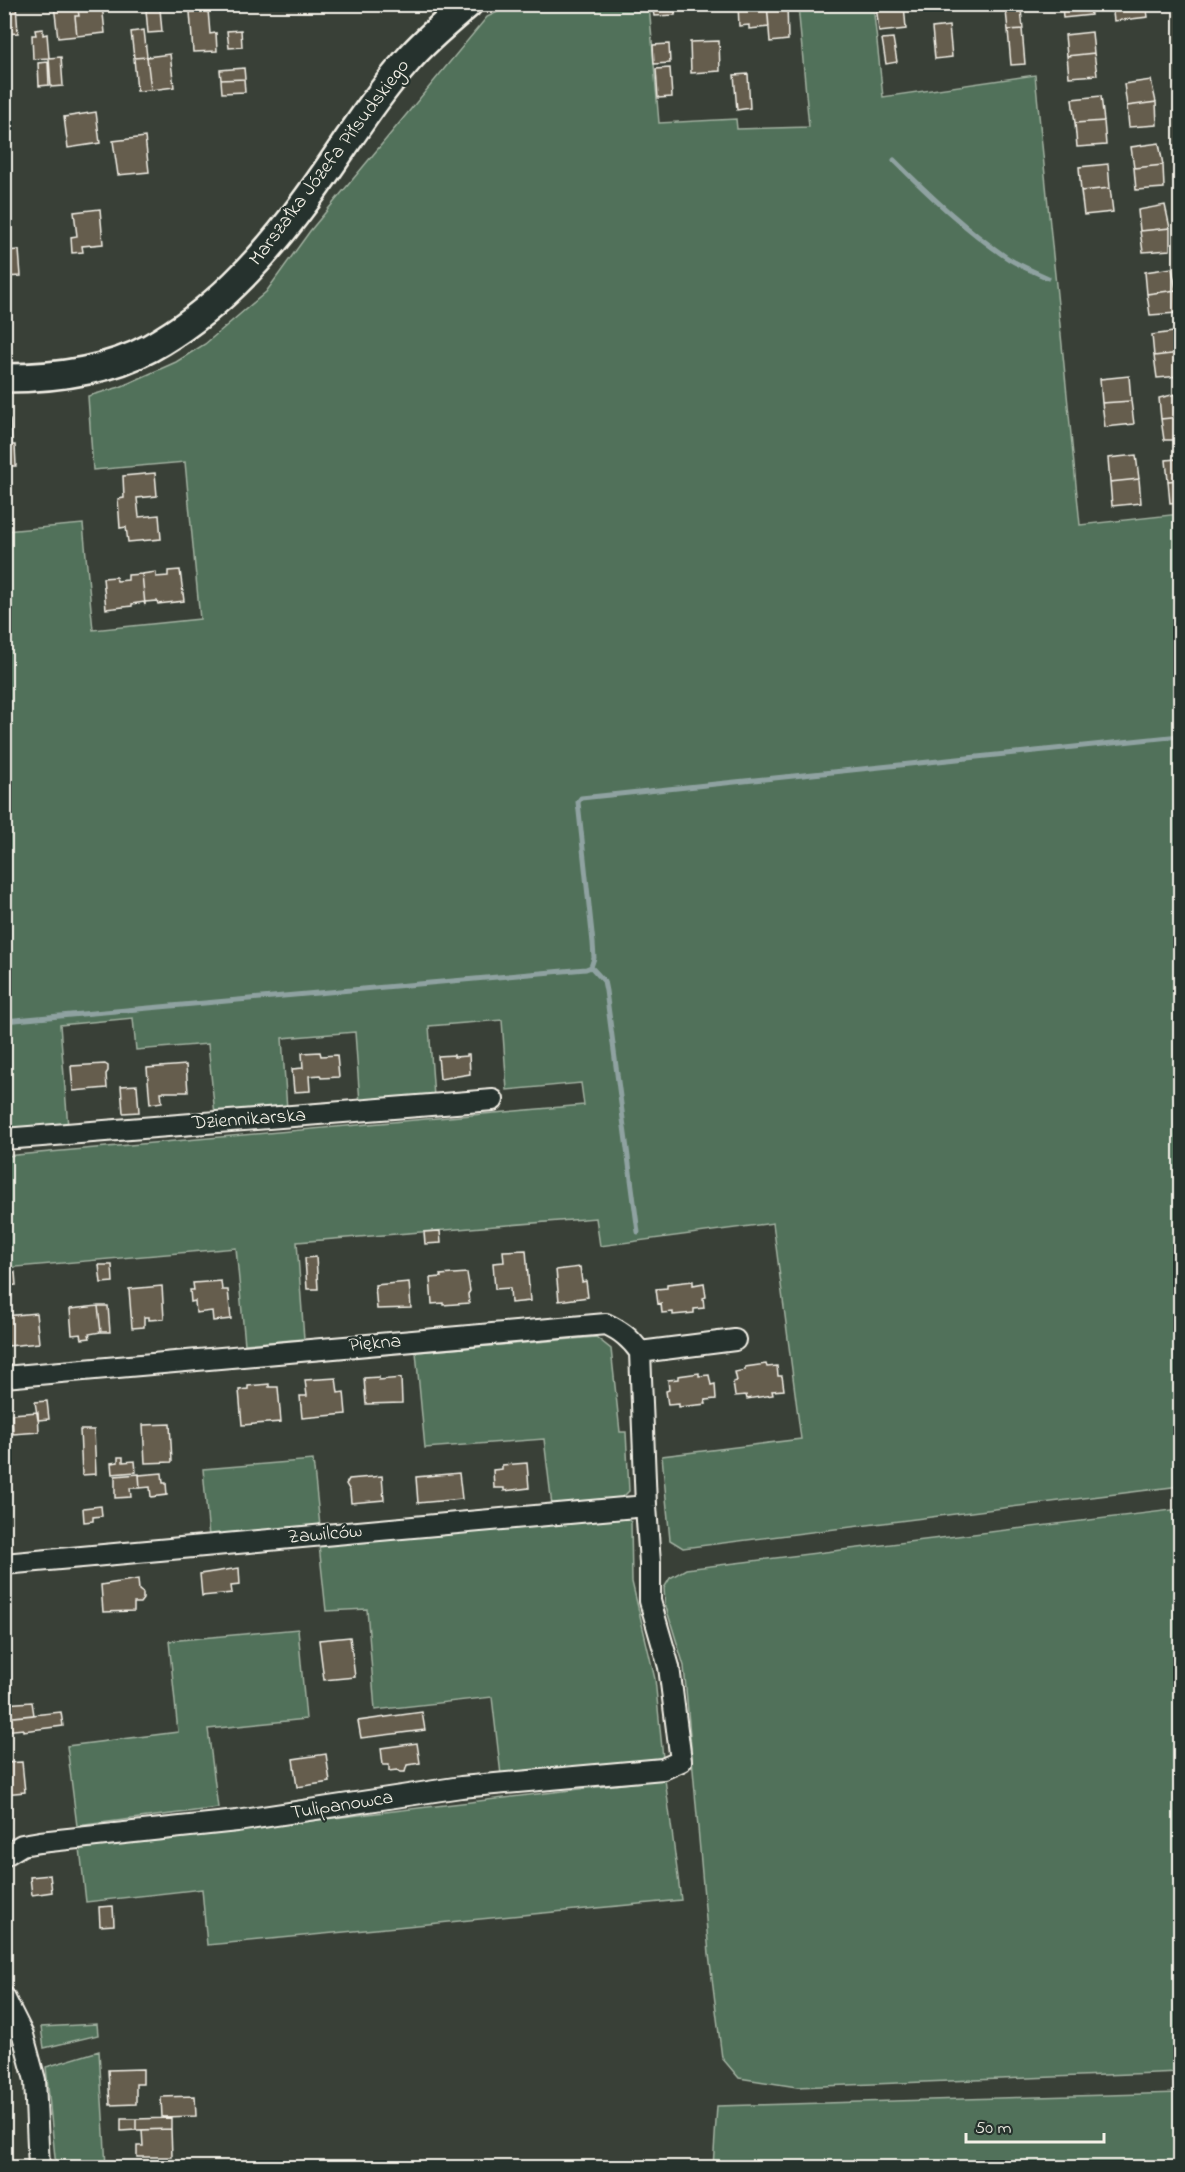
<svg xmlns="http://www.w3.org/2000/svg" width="1185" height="2172" font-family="'Indie Flower',sans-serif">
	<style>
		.green { fill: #51715a; stroke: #a2b1a1; stroke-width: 1.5 }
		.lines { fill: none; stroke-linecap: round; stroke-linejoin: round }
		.stream { stroke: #8fa2a1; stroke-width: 5 }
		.building { fill: #655d4e; stroke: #f4f1e8; stroke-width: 1.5 }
		.street-casing { stroke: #f4f1e8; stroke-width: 24 }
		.secondary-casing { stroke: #f4f1e8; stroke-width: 32 }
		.street { stroke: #26332d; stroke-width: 20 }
		.secondary { stroke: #26332d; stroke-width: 27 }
		.labels { text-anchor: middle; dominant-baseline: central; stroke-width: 4.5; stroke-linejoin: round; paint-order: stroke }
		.street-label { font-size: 20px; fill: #f4f1e8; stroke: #26332d }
	</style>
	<rect width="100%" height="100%" fill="#394037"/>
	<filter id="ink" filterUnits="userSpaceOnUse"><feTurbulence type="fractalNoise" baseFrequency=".0167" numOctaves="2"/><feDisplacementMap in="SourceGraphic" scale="12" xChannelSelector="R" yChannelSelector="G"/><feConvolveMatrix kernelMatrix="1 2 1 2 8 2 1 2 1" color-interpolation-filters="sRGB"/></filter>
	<g filter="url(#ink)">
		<path class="green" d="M 512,5 L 649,5 L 659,123 L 736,119 L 737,129 L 809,127 L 798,5 L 873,5 L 883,97 L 1035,75 L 1080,525 L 1180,514 L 1180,1486 L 683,1548 L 670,1540 L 662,1456 L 801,1439 L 773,1223 L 600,1246 L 596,1218 L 297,1242 L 304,1339 L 245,1344 L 236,1248 L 5,1268 L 5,1156 L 584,1105 L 581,1083 L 507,1090 L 502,1020 L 429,1026 L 434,1097 L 360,1103 L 355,1032 L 282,1038 L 287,1109 L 215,1115 L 208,1044 L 136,1050 L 133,1018 L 60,1025 L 68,1127 L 5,1133 L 5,531 L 83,524 L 93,630 L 200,619 L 185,462 L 93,470 L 88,396 L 120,387 L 176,362 L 205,344 L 266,292 L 310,231 L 487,17 Z
			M 596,1337 L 611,1349 L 620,1432 L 626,1432 L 629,1491 L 620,1500 L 552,1506 L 544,1439 L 425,1448 L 416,1352 Z
			M 313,1460 L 320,1526 L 209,1537 L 203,1469 Z
			M 1180,1509 L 1180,2072 L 797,2087 L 739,2078 L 722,2058 L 709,1954 L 684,1666 L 665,1604 L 664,1588 L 670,1578 L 686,1569 Z
			M 622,1515 L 631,1522 L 632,1582 L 655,1679 L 663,1758 L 501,1775 L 492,1697 L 375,1710 L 367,1609 L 326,1611 L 319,1545 Z
			M 298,1629 L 306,1719 L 208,1729 L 218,1808 L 77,1826 L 67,1746 L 178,1732 L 169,1641 Z
			M 665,1779 L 681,1900 L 207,1945 L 202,1889 L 86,1902 L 80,1848 Z
			M 97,2024 L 98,2035 L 44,2048 L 41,2027 Z
			M 99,2051 L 106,2166 L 56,2167 L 46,2067 Z
			M 1180,2093 L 1180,2167 L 713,2167 L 717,2106 Z"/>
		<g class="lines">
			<path class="stream" d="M 894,160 C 929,195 965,229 1006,257 C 1019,266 1034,271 1048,278
				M 591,967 L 594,958 L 593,943 L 578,802 L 581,798 L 1180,736
				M 591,967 L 604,981 L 606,991 L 638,1232
				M 4,1021 L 586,969 L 591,967"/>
		</g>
		<path class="building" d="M 4,4 L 16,4 L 18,33 L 4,34 Z
			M 77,4 L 79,16 L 75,16 L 77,36 L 58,38 L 54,5 Z
			M 77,4 L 102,4 L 105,33 L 77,36 L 75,16 L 79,16 Z
			M 652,4 L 683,4 L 683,6 L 675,6 L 675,15 L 654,16 Z
			M 738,4 L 767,4 L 769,27 L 749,29 L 749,25 L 739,26 Z
			M 767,4 L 787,4 L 788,40 L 770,42 Z
			M 876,4 L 904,4 L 906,29 L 879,32 Z
			M 963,4 L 981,4 L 981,7 L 963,9 Z
			M 1062,4 L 1090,4 L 1091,15 L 1063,18 Z
			M 1112,4 L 1146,4 L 1148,17 L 1114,21 Z
			M 160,9 L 162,32 L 148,33 L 146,10 Z
			M 1021,9 L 1023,29 L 1008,30 L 1006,11 Z
			M 208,10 L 210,34 L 216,33 L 217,51 L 193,52 L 190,12 Z
			M 949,26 L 952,57 L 935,59 L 932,28 Z
			M 43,29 L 43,35 L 47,34 L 49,58 L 33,59 L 32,35 L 36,35 L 35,30 Z
			M 1022,29 L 1025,64 L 1011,65 L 1008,30 Z
			M 144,30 L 147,57 L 134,58 L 131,32 Z
			M 241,30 L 242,47 L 229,48 L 227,31 Z
			M 1092,32 L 1094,53 L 1067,56 L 1065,35 Z
			M 893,38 L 897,62 L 886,64 L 882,39 Z
			M 719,41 L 720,71 L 691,73 L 690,42 Z
			M 669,44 L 670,63 L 654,64 L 653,45 Z
			M 1094,53 L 1097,75 L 1069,77 L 1067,56 Z
			M 170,54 L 174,87 L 151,90 L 147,57 Z
			M 61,57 L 63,86 L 51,87 L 49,58 Z
			M 147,57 L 151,90 L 137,91 L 134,58 Z
			M 48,62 L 49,85 L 39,86 L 38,63 Z
			M 244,68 L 245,79 L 221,80 L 220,70 Z
			M 670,68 L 672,97 L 658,98 L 656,69 Z
			M 748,74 L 750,108 L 737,110 L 734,75 Z
			M 244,79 L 245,92 L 222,93 L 221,80 Z
			M 1151,80 L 1156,102 L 1127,106 L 1124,84 Z
			M 4,94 L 9,94 L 11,135 L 4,136 Z
			M 1101,96 L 1104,121 L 1075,123 L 1072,99 Z
			M 1156,102 L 1157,125 L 1129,127 L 1127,106 Z
			M 96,112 L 100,143 L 68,148 L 64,117 Z
			M 1104,121 L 1106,145 L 1077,147 L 1075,123 Z
			M 145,137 L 149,172 L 118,175 L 113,141 Z
			M 1159,143 L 1163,165 L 1134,168 L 1131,147 Z
			M 1108,164 L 1110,188 L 1081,191 L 1079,167 Z
			M 1163,165 L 1164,188 L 1136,190 L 1134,168 Z
			M 1110,188 L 1113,212 L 1084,215 L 1081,191 Z
			M 1165,205 L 1170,228 L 1140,231 L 1138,210 Z
			M 100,209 L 103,244 L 82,246 L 83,252 L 72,253 L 71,237 L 77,236 L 74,212 Z
			M 1170,228 L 1170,250 L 1143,252 L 1140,231 Z
			M 19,250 L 21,276 L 4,277 L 4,251 Z
			M 1172,268 L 1176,290 L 1147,294 L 1145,272 Z
			M 1176,290 L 1177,313 L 1150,315 L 1147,294 Z
			M 1180,331 L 1180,353 L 1154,356 L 1152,335 Z
			M 1180,353 L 1180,376 L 1157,378 L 1154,356 Z
			M 1129,376 L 1131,401 L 1102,403 L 1100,379 Z
			M 1176,394 L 1180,394 L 1180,417 L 1161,419 L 1159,398 Z
			M 1131,401 L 1134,424 L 1105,427 L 1102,403 Z
			M 1180,417 L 1180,440 L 1164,440 L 1161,419 Z
			M 10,420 L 12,445 L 15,445 L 16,466 L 4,466 L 4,421 Z
			M 1136,455 L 1139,479 L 1110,482 L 1108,458 Z
			M 1176,457 L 1180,457 L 1180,480 L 1168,481 L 1166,460 L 1176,459 Z
			M 155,473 L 157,496 L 137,498 L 139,517 L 159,515 L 161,539 L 128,542 L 126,527 L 120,528 L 118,499 L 124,498 L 123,476 Z
			M 1139,479 L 1141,503 L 1112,506 L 1110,482 Z
			M 1180,480 L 1180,502 L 1170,503 L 1168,481 Z
			M 180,570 L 184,601 L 158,604 L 157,601 L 145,602 L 145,605 L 142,574 L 156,572 L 156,577 L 168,576 L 168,571 Z
			M 142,574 L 145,605 L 144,602 L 132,604 L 132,606 L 106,609 L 103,578 L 116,577 L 117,581 L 128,580 L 128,575 Z
			M 320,1052 L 321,1056 L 337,1055 L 339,1077 L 321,1078 L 320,1075 L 309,1076 L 310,1091 L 294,1092 L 292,1069 L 303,1068 L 302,1053 Z
			M 467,1054 L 469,1054 L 470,1074 L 440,1079 L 438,1056 L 454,1055 L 454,1057 L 467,1056 Z
			M 105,1064 L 108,1066 L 108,1071 L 106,1074 L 107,1088 L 73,1091 L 71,1066 Z
			M 186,1065 L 188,1092 L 161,1092 L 162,1102 L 150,1104 L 147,1068 Z
			M 137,1085 L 139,1112 L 123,1113 L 121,1086 Z
			M 440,1231 L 441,1243 L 425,1244 L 424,1232 Z
			M 526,1250 L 530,1301 L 511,1303 L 510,1288 L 495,1289 L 493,1263 L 504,1262 L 503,1251 Z
			M 316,1257 L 318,1289 L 307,1289 L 305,1258 Z
			M 99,1265 L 112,1265 L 113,1282 L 101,1283 Z
			M 580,1267 L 582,1282 L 586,1281 L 588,1297 L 559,1301 L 556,1270 Z
			M 15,1272 L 16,1285 L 4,1286 L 4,1273 Z
			M 467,1273 L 470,1291 L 468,1294 L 469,1303 L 443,1305 L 443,1303 L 432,1304 L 430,1278 L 441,1277 L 440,1275 Z
			M 221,1281 L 222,1290 L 228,1290 L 231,1319 L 213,1321 L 212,1311 L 196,1313 L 195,1301 L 191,1302 L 190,1290 L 194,1290 L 193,1283 Z
			M 693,1281 L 693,1285 L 704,1283 L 706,1297 L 703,1298 L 704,1308 L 694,1309 L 694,1313 L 673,1315 L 673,1312 L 662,1313 L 661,1303 L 658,1304 L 656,1289 L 667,1288 L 667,1284 Z
			M 409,1282 L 411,1308 L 377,1309 L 375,1285 Z
			M 162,1286 L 164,1319 L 149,1320 L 149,1317 L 144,1317 L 144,1327 L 132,1328 L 129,1289 Z
			M 98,1306 L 101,1332 L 89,1334 L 90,1338 L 82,1339 L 81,1334 L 72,1335 L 70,1309 Z
			M 98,1306 L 108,1306 L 110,1332 L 101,1332 Z
			M 36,1313 L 39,1343 L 8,1346 L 5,1316 Z
			M 766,1364 L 767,1367 L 777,1366 L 778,1376 L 782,1376 L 784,1390 L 772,1391 L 773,1395 L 747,1399 L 746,1395 L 735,1396 L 733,1382 L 737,1381 L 735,1372 L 745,1370 L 745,1367 Z
			M 699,1373 L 699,1376 L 709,1375 L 711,1385 L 715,1384 L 716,1399 L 705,1400 L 706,1404 L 679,1407 L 679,1404 L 668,1405 L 666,1391 L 669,1390 L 668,1380 L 678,1379 L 678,1376 Z
			M 379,1377 L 379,1380 L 401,1378 L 402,1403 L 366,1404 L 364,1378 Z
			M 336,1378 L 338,1393 L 344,1392 L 346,1414 L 302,1418 L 300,1396 L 307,1396 L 305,1380 Z
			M 269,1384 L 269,1387 L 278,1387 L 281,1422 L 242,1425 L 239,1390 L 248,1389 L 248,1386 Z
			M 47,1401 L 49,1419 L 38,1420 L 35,1402 Z
			M 38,1412 L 39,1432 L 13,1434 L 12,1414 Z
			M 170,1424 L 172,1462 L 145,1463 L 143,1425 Z
			M 80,1430 L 94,1430 L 96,1474 L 82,1475 Z
			M 118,1457 L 123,1457 L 123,1462 L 135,1461 L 136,1472 L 112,1474 L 111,1463 L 118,1462 Z
			M 527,1463 L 529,1488 L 504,1491 L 504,1488 L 494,1488 L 493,1470 L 502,1469 L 502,1465 Z
			M 162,1473 L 163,1483 L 166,1483 L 167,1495 L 151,1497 L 150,1487 L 140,1488 L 139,1475 Z
			M 459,1473 L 462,1499 L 418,1503 L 416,1477 Z
			M 139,1474 L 140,1488 L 130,1488 L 131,1497 L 115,1498 L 115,1476 Z
			M 382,1476 L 384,1500 L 351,1503 L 350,1491 L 346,1484 L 349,1479 Z
			M 101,1506 L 102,1516 L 93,1517 L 93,1521 L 84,1522 L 83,1508 Z
			M 239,1568 L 240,1585 L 231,1586 L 232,1593 L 202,1596 L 200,1574 Z
			M 138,1579 L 139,1590 L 143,1593 L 143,1599 L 140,1603 L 134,1603 L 134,1611 L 103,1612 L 101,1585 Z
			M 350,1637 L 355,1677 L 324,1680 L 319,1640 Z
			M 32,1702 L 34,1715 L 4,1718 L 4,1704 Z
			M 61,1712 L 63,1726 L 23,1731 L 23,1729 L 4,1731 L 4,1718 Z
			M 422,1712 L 425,1730 L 361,1738 L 358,1721 Z
			M 417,1743 L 420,1763 L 407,1765 L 405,1772 L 400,1772 L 397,1770 L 389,1771 L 389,1765 L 383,1765 L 381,1748 Z
			M 326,1754 L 330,1782 L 297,1787 L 293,1759 Z
			M 22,1762 L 25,1792 L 4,1794 L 4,1763 Z
			M 50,1875 L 52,1892 L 32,1895 L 30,1877 Z
			M 113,1906 L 114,1925 L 100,1926 L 99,1907 Z
			M 143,2069 L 143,2084 L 136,2084 L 136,2104 L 110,2105 L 108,2070 Z
			M 195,2096 L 196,2116 L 162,2117 L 161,2097 Z
			M 171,2118 L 171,2129 L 136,2130 L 136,2119 Z
			M 121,2119 L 136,2119 L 136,2130 L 121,2131 Z
			M 171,2129 L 172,2157 L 137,2157 L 137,2146 L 143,2146 L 142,2130 Z"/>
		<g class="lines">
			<defs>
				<path id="street" d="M 4,1139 L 493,1100
					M 640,1352 L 735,1340
					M 4,1377 L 606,1324 C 621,1331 630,1338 640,1352
					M 4,1564 L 646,1506
					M 4,1856 L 22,1845 L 40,1842 L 237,1821 L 461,1787 L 663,1769 L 681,1761 L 669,1667 L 650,1601 L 650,1563 L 646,1506 L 640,1352
					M 4,1997 L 23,2035 L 35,2080 L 39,2168"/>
				<path id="secondary" d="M 4,378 C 52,378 108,371 150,348 C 213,313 262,260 304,203 C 339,156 369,104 408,60 C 425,40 447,22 468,4"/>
			</defs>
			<use href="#street" class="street-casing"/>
			<use href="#secondary" class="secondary-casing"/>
			<use href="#street" class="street"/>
			<use href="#secondary" class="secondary"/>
		</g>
	</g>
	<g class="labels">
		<g class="street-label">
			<text transform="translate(330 163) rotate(-53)">Marszałka Józefa Piłsudskiego</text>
			<text transform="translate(249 1120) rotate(-4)">Dziennikarska</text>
			<text transform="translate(375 1344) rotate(-5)">Piękna</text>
			<text transform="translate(325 1535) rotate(-5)">Zawilców</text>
			<text transform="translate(342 1806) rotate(-9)">Tulipanowca</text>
		</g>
	</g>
	<rect width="1185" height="2172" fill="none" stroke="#26332d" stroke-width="24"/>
	<rect x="12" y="12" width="1161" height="2148" fill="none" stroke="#f4f1e8" stroke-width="2" filter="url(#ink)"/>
	<path d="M966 2133v9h138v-9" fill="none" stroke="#f4f1e8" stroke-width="3"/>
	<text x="975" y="2133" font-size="18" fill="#f4f1e8" stroke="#26332d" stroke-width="4.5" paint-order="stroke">50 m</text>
</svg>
